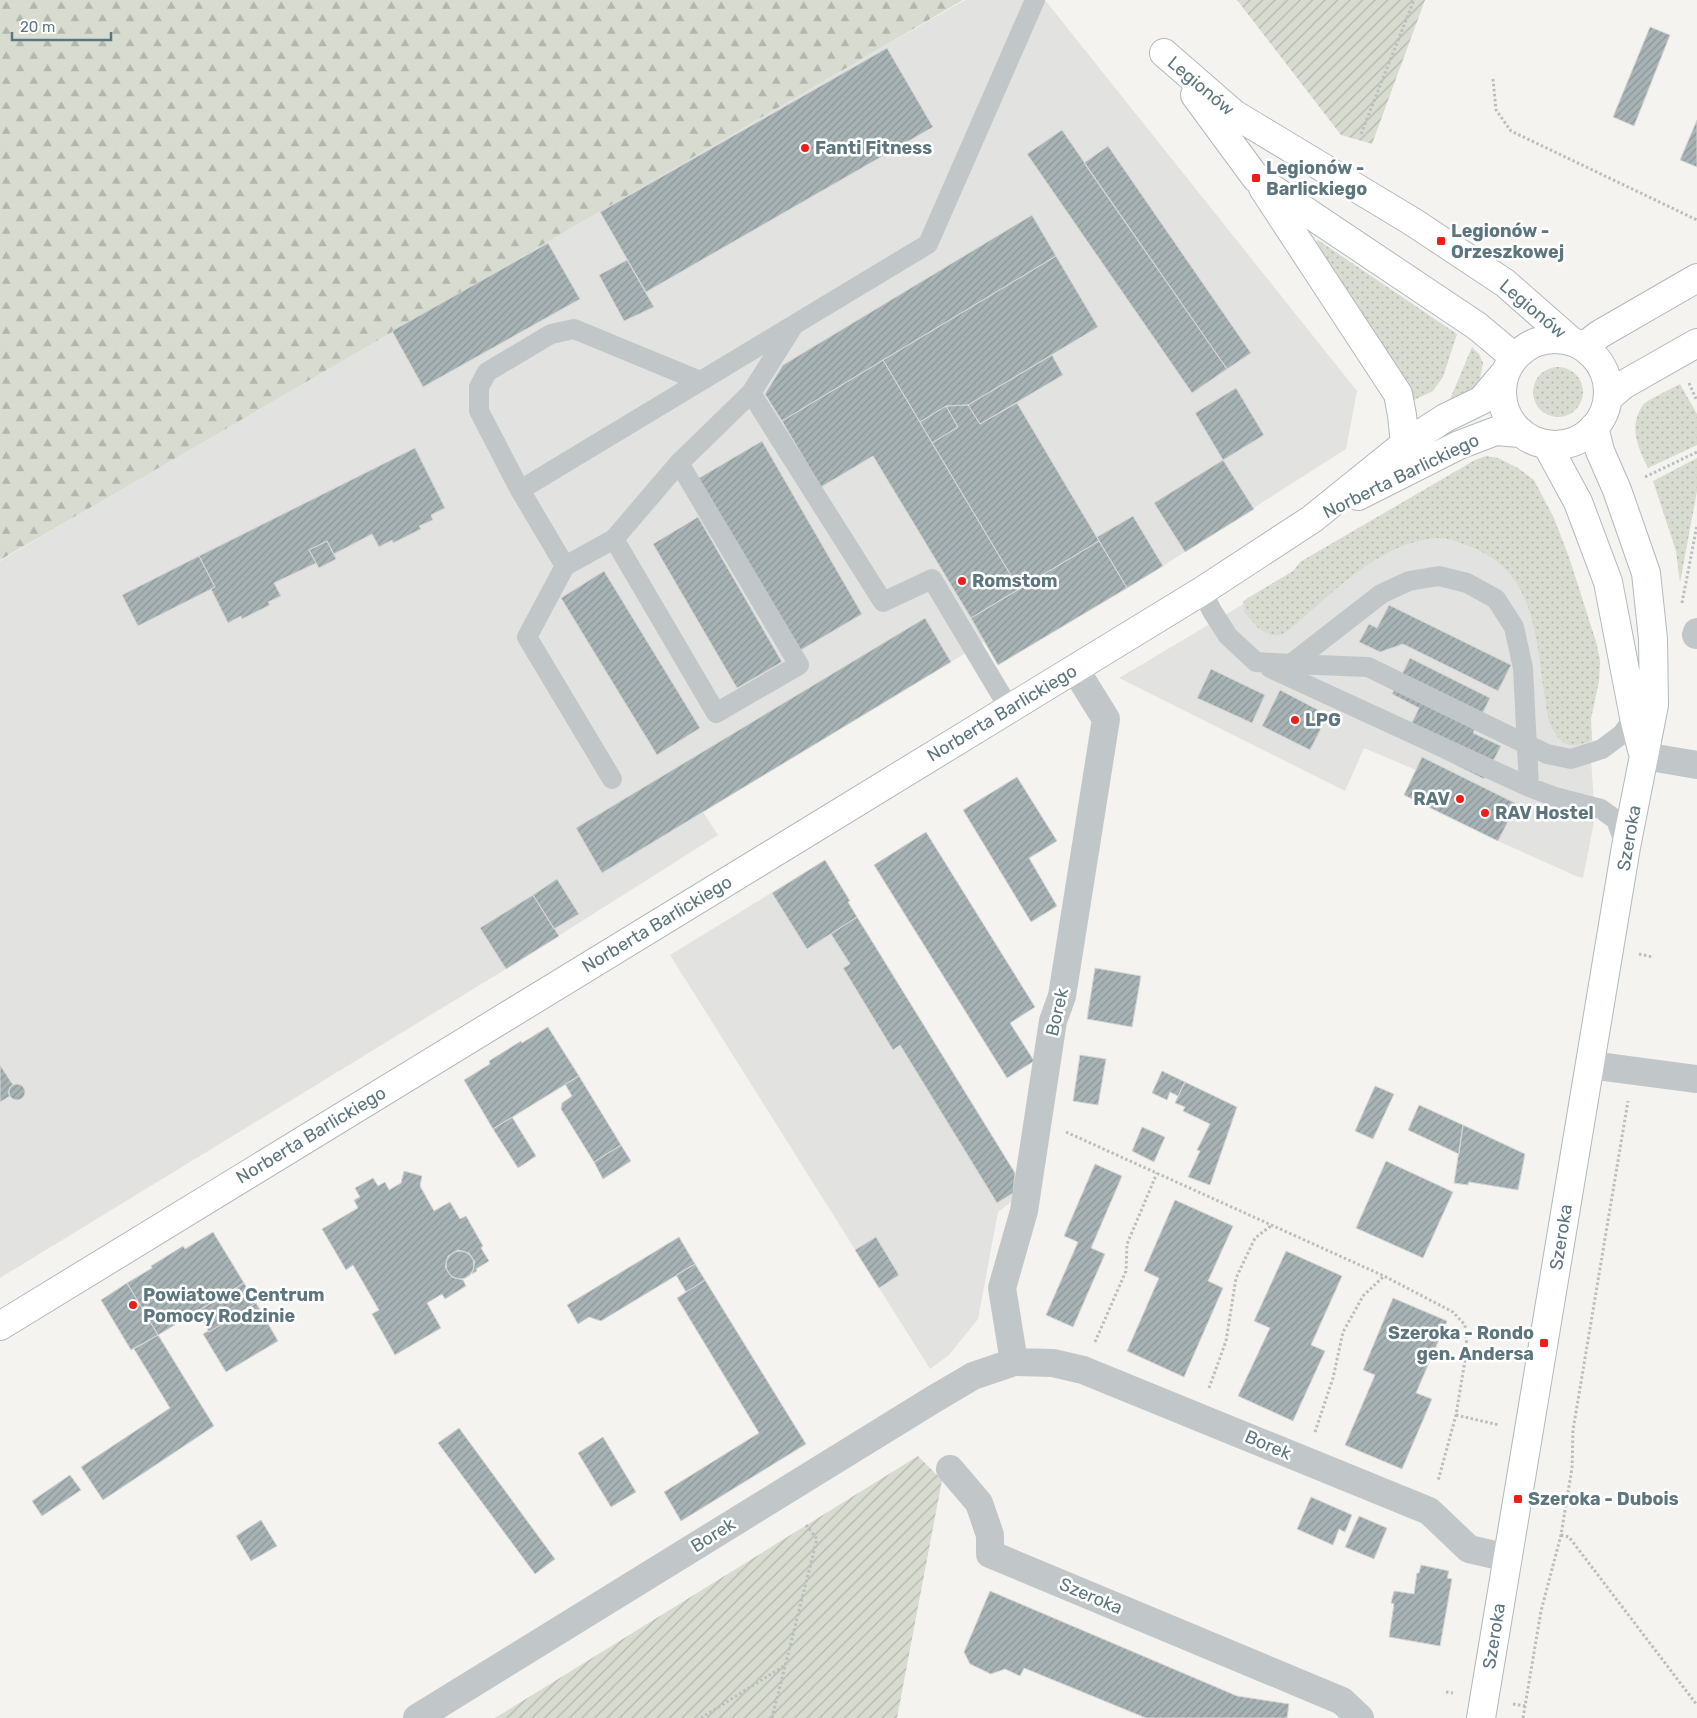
<svg xmlns="http://www.w3.org/2000/svg" width="1697" height="1718" font-family="Rubik,sans-serif">
	<style>
		.built { fill: #e2e3e1 }
		.grass { fill: url(#grass-dots) }
		.forest { fill: url(#forest-firs) }
		.garden { fill: url(#garden-furrows) }
		.building { fill: url(#building-hatch); stroke: #d5d5d3 }
		.lines { fill: none; stroke-linecap: round; stroke-linejoin: round }
		.secondary-casing { stroke: #b1b9bb; stroke-width: 30 }
		.path { stroke: #babebf; stroke-width: 3; stroke-dasharray: 2.5 2.5; stroke-linecap: butt }
		.lane { stroke: #c1c7c8; stroke-width: 20 }
		.street { stroke: #c1c7c8; stroke-width: 28 }
		.secondary { stroke: #fff; stroke-width: 28 }
		.poi-dot { fill: #ee1d16; stroke: #fff; stroke-width: 2 }
		.labels { text-anchor: middle; dominant-baseline: central; stroke-width: 5; stroke-linejoin: round; paint-order: stroke }
		.street-label { font-size: 18px; fill: #5d767d; stroke: #fff }
		.poi-label { font-size: 18px; font-weight: bold; fill: #5d767d; stroke: #fff; text-anchor: start }
	</style>
	<defs>
		<pattern id="grass-dots" width="8" height="8" patternUnits="userSpaceOnUse" patternTransform="scale(1.25)"><rect width="8" height="8" fill="#d8dcd0"/><path d="M2 2h.1M6 6h.1" fill="none" stroke="#b2b7ae" stroke-width="1.8" stroke-linecap="round"/></pattern>
		<pattern id="forest-firs" width="22" height="20" patternUnits="userSpaceOnUse" patternTransform="scale(1.25)"><rect width="22" height="20" fill="#d8dcd0"/><path d="M5 1l3.5 6h-7zM16 11l3.5 6h-7z" fill="#b2b7ae"/></pattern>
		<pattern id="garden-furrows" width="10" height="10" patternUnits="userSpaceOnUse" patternTransform="scale(1.25)"><rect width="10" height="10" fill="#d8dcd0"/><path d="M-1 1l2-2M0 10L10 0M9 11l2-2" fill="none" stroke="#b2b7ae"/></pattern>
		<pattern id="building-hatch" width="6" height="6" patternUnits="userSpaceOnUse" patternTransform="scale(1.25)"><rect width="6" height="6" fill="#a8b3b5"/><path d="M-1 1l2-2M0 6l6-6M5 7l2-2" fill="none" stroke="#8c9698"/></pattern>
	</defs>
	<rect width="100%" height="100%" fill="#f4f3f0"/>
	<path class="built" d="M 965,0 L 1045,0 L 1357,391 L 1346,449 L 1163,566 L 998,665 L 984,642 L 703,812 L 718,835 L 506,969 L 0,1278 L 0,561 L 385,331 Z
		M 1469,470 L 1588,716 L 1595,817 L 1583,878 L 1576,876 L 1498,841 L 1404,795 L 1416,770 L 1364,748 L 1345,791 L 1119,678 Z
		M 825,860 L 850,901 L 848,902 L 857,917 L 831,934 L 850,964 L 843,969 L 893,1050 L 900,1045 L 997,1202 L 1013,1193 L 1016,1198 L 998,1212 L 978,1319 L 949,1355 L 930,1369 L 670,955 Z"/>
	<path class="grass" d="M 1318,240 L 1457,334 L 1443,377 L 1433,391 L 1412,401 L 1313,244 Z
		M 1472,347 L 1479,354 L 1483,363 L 1480,379 L 1472,392 L 1448,404 Z
		M1533 392a25 25 0 1 1 50 0a25 25 0 1 1-50 0Z
		M 1680,384 L 1697,414 L 1697,445 L 1648,468 C 1638,448 1628,427 1643,405 C 1647,400 1673,388 1680,384 Z
		M 1486,456 L 1498,458 L 1518,468 L 1534,480 L 1554,518 L 1570,560 L 1597,645 L 1600,661 L 1599,681 L 1591,719 L 1592,741 C 1583,743 1571,749 1563,742 C 1549,731 1547,714 1545,698 C 1535,638 1537,573 1471,547 C 1461,543 1449,538 1438,538 C 1380,541 1331,595 1289,630 L 1280,635 L 1270,635 L 1258,628 L 1245,613 L 1243,601 L 1293,571 L 1300,562 L 1475,460 Z
		M 1697,458 L 1697,491 L 1680,583 L 1676,551 L 1653,481 Z"/>
	<path class="forest" d="M 0,0 L 963,0 L 0,560 Z"/>
	<path class="garden" d="M 1237,0 L 1425,0 L 1372,144 L 1341,135 Z
		M 918,1456 L 942,1480 L 897,1718 L 495,1718 Z"/>
	<path class="building" d="M 1650,27 L 1670,35 L 1634,126 L 1613,117 Z
		M 887,48 L 933,127 L 646,292 L 600,212 Z
		M 1697,120 L 1697,167 L 1680,160 Z
		M 1062,130 L 1227,369 L 1192,393 L 1027,154 Z
		M 1108,146 L 1251,353 L 1227,369 L 1084,163 Z
		M 1032,215 L 1056,256 L 782,421 L 765,394 L 783,365 Z
		M 548,243 L 580,299 L 423,387 L 392,331 Z
		M 1056,256 L 1098,327 L 968,405 L 946,406 L 920,422 L 883,360 Z
		M 627,260 L 654,307 L 624,321 L 599,275 Z
		M 1052,355 L 1063,375 L 980,424 L 968,405 Z
		M 883,360 L 1019,589 L 971,618 L 873,456 L 821,487 L 782,421 Z
		M 1236,388 L 1264,435 L 1223,460 L 1195,413 Z
		M 1017,403 L 1099,541 L 1019,589 L 932,443 L 958,427 L 946,406 L 968,405 L 980,424 Z
		M 946,406 L 958,427 L 932,443 L 920,422 Z
		M 762,441 L 862,614 L 794,654 L 694,481 Z
		M 415,448 L 445,508 L 431,515 L 433,520 L 419,526 L 421,529 L 393,543 L 392,540 L 379,547 L 372,534 L 334,554 L 327,541 L 309,550 L 316,563 L 274,583 L 281,596 L 268,602 L 270,605 L 242,619 L 241,616 L 228,623 L 211,589 L 215,587 L 199,556 Z
		M 1223,460 L 1254,509 L 1185,552 L 1154,503 Z
		M 1133,516 L 1163,566 L 1127,588 L 1097,537 Z
		M 698,517 L 782,662 L 737,688 L 653,544 Z
		M 327,541 L 336,559 L 319,568 L 309,550 Z
		M 1099,541 L 1127,588 L 998,665 L 971,618 Z
		M 199,556 L 215,587 L 138,626 L 122,595 Z
		M 604,571 L 700,728 L 657,755 L 561,598 Z
		M 1389,605 L 1511,665 L 1498,691 L 1403,644 L 1380,652 L 1359,642 L 1369,624 L 1377,628 Z
		M 925,618 L 951,662 L 602,873 L 576,828 Z
		M 1410,658 L 1490,698 L 1473,733 L 1501,746 L 1484,779 L 1404,739 L 1419,708 L 1392,694 Z
		M 1211,669 L 1265,695 L 1252,723 L 1197,698 Z
		M 1280,690 L 1328,715 L 1310,750 L 1262,726 Z
		M 1422,757 L 1517,804 L 1498,841 L 1404,795 Z
		M 1017,777 L 1057,841 L 1029,858 L 1057,906 L 1031,922 L 963,810 Z
		M 926,832 L 1035,1007 L 1010,1023 L 1034,1061 L 1007,1078 L 874,865 Z
		M 825,860 L 850,901 L 848,902 L 857,917 L 807,949 L 772,893 Z
		M 557,879 L 579,914 L 554,929 L 533,895 Z
		M 533,895 L 559,936 L 506,969 L 480,928 Z
		M 857,917 L 1015,1173 L 1013,1193 L 997,1203 L 900,1045 L 893,1050 L 843,968 L 850,964 L 831,934 Z
		M 1095,968 L 1141,976 L 1132,1027 L 1087,1019 Z
		M 548,1027 L 579,1076 L 493,1129 L 464,1080 L 490,1064 L 489,1061 L 521,1041 L 522,1043 Z
		M 1080,1055 L 1106,1059 L 1098,1105 L 1073,1101 Z
		M 0,1065 L 13,1085 L 10,1087 L 8,1093 L 10,1096 L 0,1102 Z
		M 1162,1071 L 1185,1082 L 1178,1096 L 1170,1092 L 1167,1100 L 1152,1093 Z
		M 579,1076 L 621,1145 L 594,1162 L 561,1109 L 562,1103 L 572,1096 L 565,1084 Z
		M 1185,1082 L 1237,1107 L 1210,1185 L 1188,1177 L 1200,1151 L 1197,1150 L 1210,1124 L 1183,1111 L 1185,1107 L 1175,1103 Z
		M9 1092a8 8 0 1 1 16 0a8 8 0 1 1-16 0Z
		M 1375,1086 L 1394,1094 L 1373,1139 L 1355,1131 Z
		M 1419,1105 L 1463,1125 L 1459,1154 L 1408,1130 Z
		M 512,1117 L 536,1156 L 518,1168 L 493,1129 Z
		M 1463,1125 L 1525,1154 L 1518,1190 L 1469,1182 L 1468,1185 L 1454,1183 Z
		M 1142,1127 L 1165,1137 L 1154,1162 L 1132,1151 Z
		M 621,1145 L 631,1161 L 603,1179 L 594,1162 Z
		M 1386,1161 L 1453,1192 L 1423,1258 L 1356,1228 Z
		M 1095,1164 L 1122,1176 L 1091,1248 L 1105,1254 L 1073,1327 L 1046,1315 L 1078,1242 L 1064,1236 Z
		M 404,1171 L 422,1176 L 420,1186 L 434,1211 L 450,1202 L 460,1219 L 466,1216 L 483,1246 L 481,1248 L 489,1261 L 476,1269 L 477,1271 L 472,1274 L 475,1262 L 469,1253 L 458,1250 L 448,1256 L 445,1267 L 452,1277 L 463,1280 L 466,1286 L 445,1299 L 442,1294 L 427,1303 L 441,1328 L 395,1355 L 372,1314 L 379,1310 L 353,1265 L 346,1270 L 322,1229 L 358,1208 L 354,1200 L 360,1197 L 355,1188 L 373,1178 L 378,1186 L 385,1182 L 389,1190 L 401,1183 Z
		M 1175,1200 L 1233,1226 L 1208,1281 L 1223,1288 L 1184,1377 L 1127,1351 L 1159,1278 L 1144,1271 Z
		M 213,1232 L 244,1283 L 158,1335 L 127,1283 L 152,1268 L 151,1266 L 183,1246 L 185,1249 Z
		M 679,1237 L 695,1264 L 601,1321 L 589,1317 L 578,1324 L 567,1305 Z
		M 876,1237 L 899,1275 L 879,1288 L 855,1250 Z
		M446 1265a14 14 0 1 1 28 0a14 14 0 1 1-28 0Z
		M 1286,1251 L 1342,1276 L 1311,1345 L 1325,1351 L 1293,1421 L 1238,1396 L 1270,1328 L 1254,1321 Z
		M 695,1264 L 705,1280 L 686,1292 L 676,1275 Z
		M 705,1280 L 806,1444 L 681,1521 L 664,1492 L 759,1433 L 677,1298 Z
		M 127,1283 L 158,1335 L 131,1350 L 101,1300 Z
		M 244,1283 L 256,1303 L 209,1332 L 198,1311 Z
		M 1393,1298 L 1447,1321 L 1416,1393 L 1432,1399 L 1402,1469 L 1345,1445 L 1375,1375 L 1363,1370 Z
		M 256,1303 L 278,1341 L 226,1372 L 203,1334 L 208,1331 L 209,1332 Z
		M 158,1335 L 214,1426 L 103,1500 L 81,1467 L 170,1408 L 134,1349 Z
		M 459,1428 L 555,1559 L 535,1574 L 438,1443 Z
		M 603,1437 L 636,1492 L 611,1507 L 578,1453 Z
		M 70,1475 L 81,1490 L 42,1516 L 32,1501 Z
		M 1311,1497 L 1352,1515 L 1345,1532 L 1339,1529 L 1333,1545 L 1297,1529 Z
		M 1359,1516 L 1387,1528 L 1374,1559 L 1345,1547 Z
		M 261,1520 L 277,1546 L 251,1561 L 236,1536 Z
		M 1421,1565 L 1449,1571 L 1447,1578 L 1452,1579 L 1440,1646 L 1389,1637 L 1394,1604 L 1391,1603 L 1394,1591 L 1414,1594 L 1417,1573 L 1419,1573 Z
		M 990,1591 L 1237,1696 L 1289,1704 L 1287,1718 L 1146,1718 L 1024,1668 L 1020,1676 L 1005,1669 L 991,1674 L 970,1664 L 964,1652 Z"/>
	<g class="lines">
		<defs>
			<path id="secondary" d="M 1164,53 L 1234,114 L 1413,222 L 1505,283 L 1571,341
				M 1195,95 L 1256,178 L 1477,326 L 1514,357
				M 1263,188 L 1398,394 L 1402,415 L 1405,444
				M1502 392a53 53 0 1 1 106 0a53 53 0 1 1-106 0Z
				M 1583,347 L 1600,334 L 1697,278
				M 1609,397 L 1623,385 L 1697,343
				M 1547,445 L 1578,502 L 1608,582 L 1634,717 L 1642,750
				M 1358,496 L 1459,445 L 1496,431 L 1520,433
				M 0,1326 L 1202,591 L 1312,519 L 1405,444 L 1445,418 L 1482,400 L 1503,375
				M 1481,1718 L 1626,847 L 1654,705 L 1653,639 L 1646,573 L 1617,490 L 1600,451 L 1594,427"/>
		</defs>
		<use href="#secondary" class="secondary-casing"/>
		<path class="path" d="M 1493,79 L 1496,110 L 1511,131 L 1697,220
			M 1361,134 L 1414,0
			M 1689,383 L 1697,401
			M 1645,477 L 1697,452
			M 1682,603 L 1697,525
			M 1639,954 L 1653,957
			M 1066,1132 L 1384,1276 L 1453,1312 L 1465,1325 L 1467,1348 L 1456,1415 L 1438,1481
			M 1095,1342 L 1126,1271 L 1127,1244 L 1157,1173
			M 1209,1388 L 1226,1341 L 1236,1278 L 1255,1238 L 1272,1225
			M 1456,1415 L 1499,1425
			M 1315,1432 L 1333,1378 L 1343,1332 L 1363,1296 L 1384,1276
			M 1561,1535 L 1569,1537 L 1697,1705
			M 1446,1692 L 1453,1693
			M 1513,1704 L 1525,1706
			M 701,1718 L 784,1666
			M 772,1718 L 817,1539 L 806,1525
			M 1523,1718 L 1541,1611 L 1561,1535 L 1572,1468 L 1573,1430 L 1628,1101"/>
		<path class="lane" d="M 700,381 L 574,329 L 551,334 L 487,372 L 479,387 L 479,411 L 520,490 L 928,244 L 1035,0
			M 751,393 L 883,602 L 932,579 L 1009,708
			M 520,490 L 565,566 L 614,539 L 679,463 L 751,393 L 792,328
			M 614,539 L 716,713 L 799,665 L 679,463
			M 565,566 L 527,637 L 612,779
			M 1202,591 L 1212,611 L 1228,636 L 1256,662 L 1291,664 L 1381,594 L 1409,581 L 1439,576 L 1467,583 L 1496,599 L 1514,627 L 1523,668 L 1529,787
			M 1291,664 L 1368,667 L 1528,745 L 1547,754 L 1571,759 L 1602,749 L 1622,734 L 1634,717
			M 1270,668 L 1529,787 L 1555,797 L 1601,809 L 1616,820 L 1626,847"/>
		<path class="street" d="M 1696,635 L 1697,632
			M 1644,756 L 1697,765
			M 1590,1065 L 1697,1079
			M 1014,1362 L 1002,1288 L 1024,1211 L 1053,1021 L 1062,996 L 1106,719 L 1075,669
			M 950,1469 L 979,1503 L 990,1535 L 990,1554 L 1342,1701 L 1360,1718
			M 417,1718 L 934,1399 L 973,1376 L 1014,1362 L 1053,1363 L 1083,1370 L 1429,1511 L 1469,1549 L 1508,1558"/>
		<use href="#secondary" class="secondary"/>
	</g>
	<g class="poi-dot">
		<circle cx="805" cy="148" r="5"/>
		<rect x="1251" y="173" width="10" height="10" rx="2.5"/>
		<rect x="1436" y="236" width="10" height="10" rx="2.5"/>
		<circle cx="962" cy="581" r="5"/>
		<circle cx="1295" cy="720" r="5"/>
		<circle cx="1460" cy="799" r="5"/>
		<circle cx="1485" cy="813" r="5"/>
		<circle cx="133" cy="1305" r="5"/>
		<rect x="1539" y="1338" width="10" height="10" rx="2.5"/>
		<rect x="1513" y="1494" width="10" height="10" rx="2.5"/>
	</g>
	<g class="labels">
		<g class="street-label">
			<text transform="translate(1201 86) rotate(40)">Legionów</text>
			<text transform="translate(1533 309) rotate(40)">Legionów</text>
			<text transform="translate(1401 476) rotate(-26)">Norberta Barlickiego</text>
			<text transform="translate(1002 713) rotate(-31)">Norberta Barlickiego</text>
			<text transform="translate(1629 838) rotate(-80)">Szeroka</text>
			<text transform="translate(657 924) rotate(-31)">Norberta Barlickiego</text>
			<text transform="translate(1057 1012) rotate(-77)">Borek</text>
			<text transform="translate(311 1135) rotate(-31)">Norberta Barlickiego</text>
			<text transform="translate(1561 1237) rotate(-81)">Szeroka</text>
			<text transform="translate(1268 1445) rotate(23)">Borek</text>
			<text transform="translate(713 1535) rotate(-32)">Borek</text>
			<text transform="translate(1091 1596) rotate(23)">Szeroka</text>
			<text transform="translate(1494 1636) rotate(-81)">Szeroka</text>
		</g>
		<g class="poi-label">
			<text x="815" y="148">Fanti Fitness</text>
			<text x="1266" y="168">Legionów -<tspan x="1266" dy="21">Barlickiego</tspan></text>
			<text x="1451" y="231">Legionów -<tspan x="1451" dy="21">Orzeszkowej</tspan></text>
			<text x="972" y="581">Romstom</text>
			<text x="1305" y="720">LPG</text>
			<text x="1450" y="799" text-anchor="end">RAV</text>
			<text x="1495" y="813">RAV Hostel</text>
			<text x="143" y="1295">Powiatowe Centrum<tspan x="143" dy="21">Pomocy Rodzinie</tspan></text>
			<text x="1534" y="1333" text-anchor="end">Szeroka - Rondo<tspan x="1534" dy="21">gen. Andersa</tspan></text>
			<text x="1528" y="1499">Szeroka - Dubois</text>
		</g>
	</g>
	<path d="M12 32v8h99v-8" fill="none" stroke="#5d767d" stroke-width="2.5"/>
	<text x="20" y="32" font-size="15" fill="#5d767d" stroke="#ffffff" stroke-width="4" paint-order="stroke">20 m</text>
</svg>
